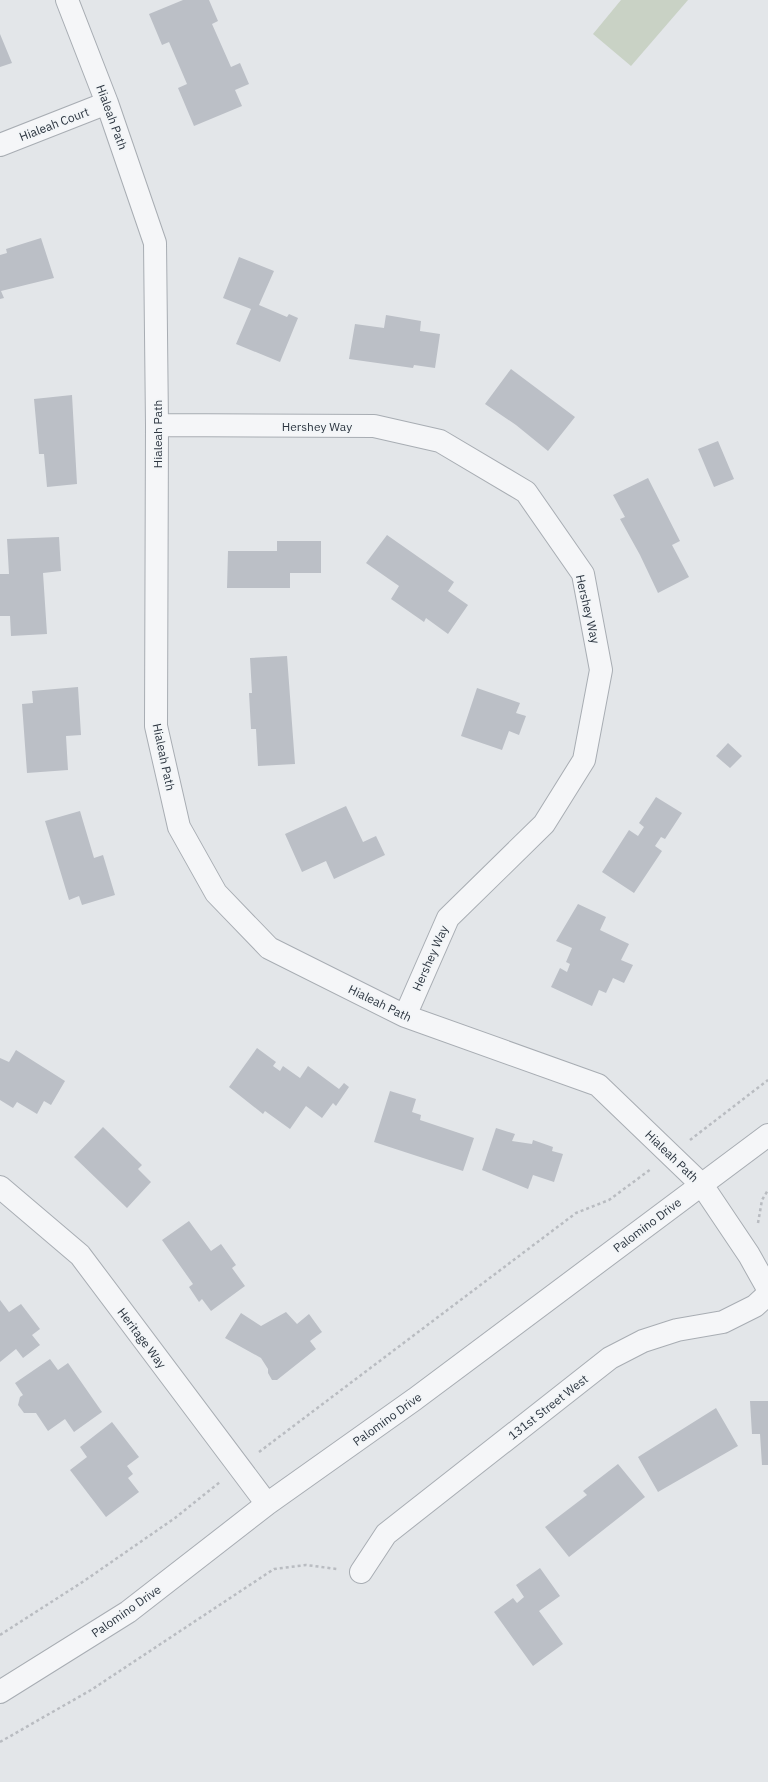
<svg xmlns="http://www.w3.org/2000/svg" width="768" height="1782" font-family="'IBM Plex Sans',sans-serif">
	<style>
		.green { fill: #c9d2c5 }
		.building { fill: #bbbfc6 }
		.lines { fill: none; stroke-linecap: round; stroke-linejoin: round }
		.minor-casing { stroke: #a8adb3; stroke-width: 24 }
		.path { stroke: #b9bcc1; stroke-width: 2.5; stroke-dasharray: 3 3; stroke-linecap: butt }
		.minor { stroke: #f5f6f8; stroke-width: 22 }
		.labels { text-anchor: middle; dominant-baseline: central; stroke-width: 3.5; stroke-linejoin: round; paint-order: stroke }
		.street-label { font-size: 12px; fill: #2c3540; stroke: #f2f5f7 }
	</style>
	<rect width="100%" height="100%" fill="#e3e6e9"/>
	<path class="green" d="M 621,0 L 688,0 L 631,66 L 593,34 Z"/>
	<path class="building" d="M 183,0 L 209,0 L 218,21 L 212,24 L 231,67 L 240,63 L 249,84 L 235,90 L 242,106 L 194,126 L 178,88 L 187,84 L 169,42 L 162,45 L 149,14 Z
		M 0,34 L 12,63 L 0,67 Z
		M 41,238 L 54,278 L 1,291 L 4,298 L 0,299 L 0,255 L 7,253 L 6,249 Z
		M 239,257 L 274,271 L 259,305 L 287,317 L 289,314 L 298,318 L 280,362 L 236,344 L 251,309 L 223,298 Z
		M 386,315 L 421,321 L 420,331 L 440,334 L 435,368 L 414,365 L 413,368 L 349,359 L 355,324 L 384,328 Z
		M 511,369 L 575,417 L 548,451 L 516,425 L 485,404 Z
		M 72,395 L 77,484 L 47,487 L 44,454 L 39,454 L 34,399 Z
		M 718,441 L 734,479 L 714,487 L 698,449 Z
		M 648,478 L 680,541 L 672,545 L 689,577 L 658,593 L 640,555 L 620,519 L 625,517 L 613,495 Z
		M 387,535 L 454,582 L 448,591 L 468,605 L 448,634 L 426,618 L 424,622 L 391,599 L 399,586 L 366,563 Z
		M 59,537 L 61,571 L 43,573 L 47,634 L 11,636 L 10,616 L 0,616 L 0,574 L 9,574 L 7,539 Z
		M 277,541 L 321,541 L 321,573 L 290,573 L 290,588 L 227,588 L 228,551 L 277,551 Z
		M 287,656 L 295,764 L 258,766 L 256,729 L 251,729 L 249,693 L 252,693 L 250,658 Z
		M 78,687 L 81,735 L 66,736 L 68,770 L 27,773 L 22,704 L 33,703 L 32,691 Z
		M 477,688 L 520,703 L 516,713 L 526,716 L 519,735 L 509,731 L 502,750 L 461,736 Z
		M 728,743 L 742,756 L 730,768 L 716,756 Z
		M 656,797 L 682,813 L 665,839 L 661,837 L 655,846 L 662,851 L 634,893 L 602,872 L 629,830 L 638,836 L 644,827 L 639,823 Z
		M 346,806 L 363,842 L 376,836 L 385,855 L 334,879 L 326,861 L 302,872 L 285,834 Z
		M 80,811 L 94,858 L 103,855 L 115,895 L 82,905 L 79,896 L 69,900 L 45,821 Z
		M 578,904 L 606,917 L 600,930 L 629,944 L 621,960 L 633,965 L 624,983 L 613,978 L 606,993 L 599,990 L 592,1006 L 551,987 L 560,968 L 567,972 L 570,964 L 566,962 L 572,948 L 556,941 Z
		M 257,1048 L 276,1062 L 273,1066 L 280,1071 L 283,1066 L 300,1078 L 308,1066 L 339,1089 L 344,1083 L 349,1087 L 336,1106 L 333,1103 L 322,1118 L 306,1106 L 290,1129 L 265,1111 L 263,1114 L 229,1087 Z
		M 16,1050 L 65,1081 L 51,1105 L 44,1101 L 37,1114 L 17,1102 L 13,1108 L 0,1100 L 0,1058 L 9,1062 Z
		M 390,1091 L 416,1099 L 412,1112 L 421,1115 L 420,1120 L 474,1138 L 463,1171 L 374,1142 Z
		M 103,1127 L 142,1165 L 138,1169 L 151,1182 L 127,1208 L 74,1157 Z
		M 496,1128 L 515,1134 L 512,1141 L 532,1144 L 533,1140 L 553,1147 L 552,1151 L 563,1154 L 554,1182 L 533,1175 L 528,1189 L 482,1170 Z
		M 189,1221 L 211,1251 L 221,1244 L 236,1265 L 232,1268 L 245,1286 L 211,1311 L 202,1299 L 199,1302 L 189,1287 L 193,1284 L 162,1240 Z
		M 0,1300 L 9,1312 L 21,1304 L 40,1329 L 32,1335 L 40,1345 L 23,1358 L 16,1349 L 0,1362 Z
		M 286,1312 L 297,1324 L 309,1314 L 322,1332 L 310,1341 L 316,1349 L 277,1380 L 272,1380 L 268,1373 L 268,1369 L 261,1358 L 225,1338 L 241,1313 L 261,1326 Z
		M 50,1359 L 58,1370 L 68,1363 L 102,1412 L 74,1432 L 65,1419 L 48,1431 L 36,1413 L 24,1413 L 18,1405 L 20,1397 L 23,1395 L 15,1383 Z
		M 750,1401 L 768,1401 L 768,1465 L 762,1465 L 760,1434 L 752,1434 Z
		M 716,1408 L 738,1446 L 658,1492 L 638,1457 Z
		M 112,1422 L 139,1457 L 127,1466 L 133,1474 L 128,1478 L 139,1492 L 106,1517 L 70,1470 L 87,1457 L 80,1447 Z
		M 618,1464 L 645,1497 L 569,1557 L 545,1527 L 587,1495 L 583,1491 Z
		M 540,1568 L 560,1596 L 539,1611 L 563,1644 L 533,1666 L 494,1612 L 513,1598 L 517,1603 L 524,1597 L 516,1585 Z"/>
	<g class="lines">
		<defs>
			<path id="minor" d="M 67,0 L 107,103 L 155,243 L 157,425 L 156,726 L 179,827 L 216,893 L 269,948 L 405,1016 L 598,1085 L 702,1185 L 749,1255 L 768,1289
				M 0,145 L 107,103
				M 157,425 L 374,426 L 440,441 L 526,492 L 583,574 L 601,670 L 584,760 L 544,824 L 448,918 L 405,1016
				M 0,1187 L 80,1255 L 267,1504
				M 361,1572 L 386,1534 L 610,1358 L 643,1341 L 677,1330 L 723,1322 L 755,1306 L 768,1294
				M 0,1692 L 128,1612 L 267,1504 L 415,1399 L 768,1135"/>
		</defs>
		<use href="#minor" class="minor-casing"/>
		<path class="path" d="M 690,1140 L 768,1080
			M 758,1223 L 762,1200 L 768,1190
			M 259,1452 L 576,1213 L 609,1200 L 651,1169
			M 0,1635 L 84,1581 L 175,1518 L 220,1482
			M 0,1742 L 91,1690 L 274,1569 L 306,1565 L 337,1569"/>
		<use href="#minor" class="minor"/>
	</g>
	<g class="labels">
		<g class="street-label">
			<text transform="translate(112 117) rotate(70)">Hialeah Path</text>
			<text transform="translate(54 124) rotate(-21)">Hialeah Court</text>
			<text x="317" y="426">Hershey Way</text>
			<text transform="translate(157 434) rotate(-90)">Hialeah Path</text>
			<text transform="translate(588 609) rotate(77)">Hershey Way</text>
			<text transform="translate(164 757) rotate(78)">Hialeah Path</text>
			<text transform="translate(430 958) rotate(-66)">Hershey Way</text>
			<text transform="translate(380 1003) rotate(26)">Hialeah Path</text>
			<text transform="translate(672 1156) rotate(44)">Hialeah Path</text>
			<text transform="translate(647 1225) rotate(-37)">Palomino Drive</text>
			<text transform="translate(142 1338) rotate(53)">Heritage Way</text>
			<text transform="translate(548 1407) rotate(-38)">131st Street West</text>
			<text transform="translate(387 1419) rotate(-36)">Palomino Drive</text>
			<text transform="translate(126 1611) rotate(-35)">Palomino Drive</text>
		</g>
	</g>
</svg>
